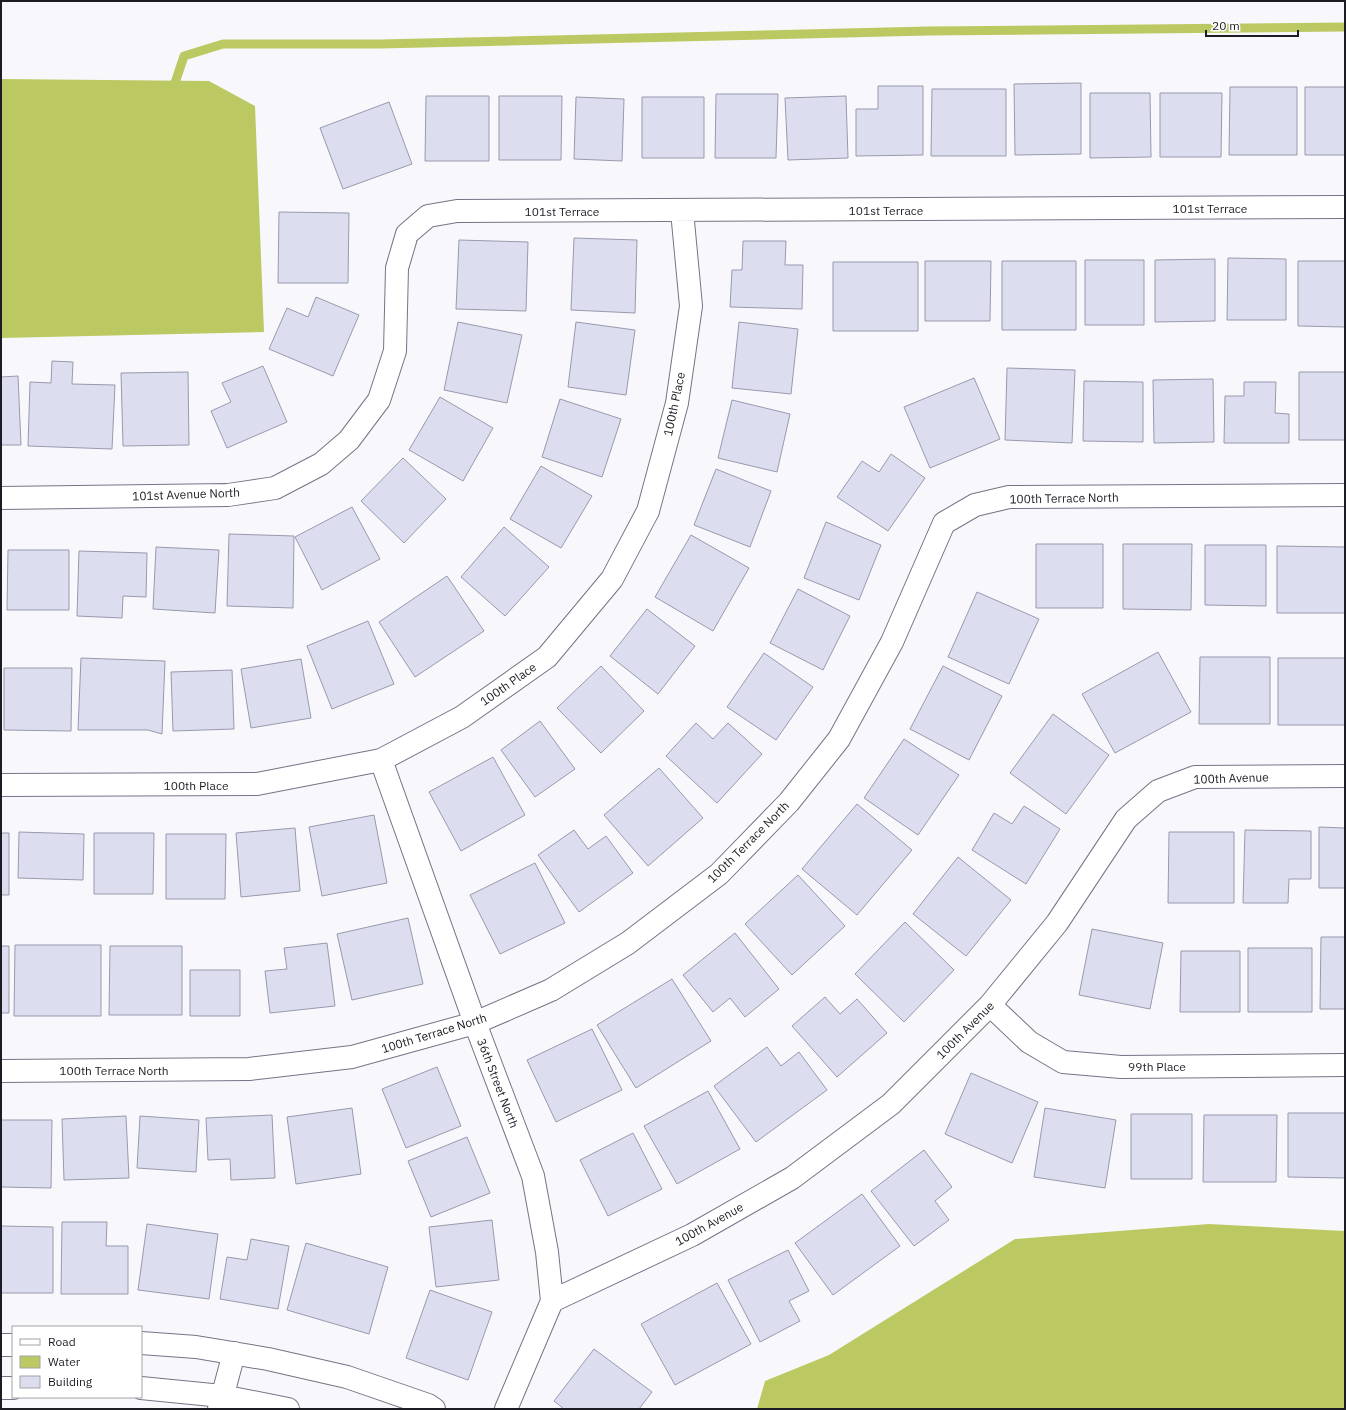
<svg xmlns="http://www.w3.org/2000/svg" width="1346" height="1410" font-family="'IBM Plex Sans',sans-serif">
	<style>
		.water { fill: #bcc962 }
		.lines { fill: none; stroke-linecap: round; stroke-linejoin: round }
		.stream { stroke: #bcc962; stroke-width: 9 }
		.building { fill: #ddddf0; stroke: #9999ae }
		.street-casing { stroke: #747487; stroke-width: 24 }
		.secondary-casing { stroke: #747487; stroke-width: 24 }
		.street { stroke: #fff; stroke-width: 22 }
		.secondary { stroke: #fff; stroke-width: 22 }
		.labels { text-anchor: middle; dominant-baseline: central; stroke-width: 4; stroke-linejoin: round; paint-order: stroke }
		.street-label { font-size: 12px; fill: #1c1c24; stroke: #fff }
	</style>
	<rect width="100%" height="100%" fill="#f8f8fc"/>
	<path class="water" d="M 1,79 L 209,81 L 255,106 L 264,332 L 1,338 Z
		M 1209,1224 L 1345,1231 L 1345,1409 L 757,1409 L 765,1381 L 829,1355 L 1015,1239 Z"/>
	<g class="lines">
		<path class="stream" d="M 172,92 L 184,56 L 223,44 L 380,44 L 928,31 L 1345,27"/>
	</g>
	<path class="building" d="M 1081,83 L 1081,154 L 1015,155 L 1014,84 Z
		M 878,86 L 923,86 L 923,155 L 856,156 L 856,109 L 878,109 Z
		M 1230,87 L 1297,87 L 1297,155 L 1229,155 Z
		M 1305,87 L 1345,87 L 1345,155 L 1305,155 Z
		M 932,89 L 1006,89 L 1006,156 L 931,156 Z
		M 1090,93 L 1150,93 L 1151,157 L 1090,158 Z
		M 1160,93 L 1222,93 L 1221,157 L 1160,157 Z
		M 716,94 L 778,94 L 776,158 L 715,158 Z
		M 426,96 L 489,96 L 489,161 L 425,161 Z
		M 499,96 L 562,96 L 561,160 L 499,160 Z
		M 846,96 L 848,158 L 788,160 L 785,98 Z
		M 576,97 L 624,99 L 622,161 L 574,159 Z
		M 642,97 L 704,97 L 704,158 L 642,158 Z
		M 389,102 L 412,164 L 343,189 L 320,128 Z
		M 279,212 L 349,213 L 348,283 L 278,283 Z
		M 574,238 L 637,240 L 635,313 L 571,310 Z
		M 459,240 L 528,242 L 526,311 L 456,309 Z
		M 743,241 L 786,241 L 785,265 L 803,265 L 802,309 L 730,307 L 732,270 L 742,270 Z
		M 1228,258 L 1286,259 L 1286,320 L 1227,320 Z
		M 1215,259 L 1215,321 L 1155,322 L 1155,260 Z
		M 1085,260 L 1144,260 L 1144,325 L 1085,325 Z
		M 925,261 L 991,261 L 990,321 L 925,321 Z
		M 1002,261 L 1076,261 L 1076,330 L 1002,330 Z
		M 1298,261 L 1345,261 L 1345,327 L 1298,326 Z
		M 833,262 L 918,262 L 918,331 L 833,331 Z
		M 316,297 L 359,315 L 333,376 L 269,349 L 287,308 L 308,317 Z
		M 458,322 L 522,335 L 507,403 L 444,390 Z
		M 576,322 L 635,330 L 626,395 L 568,387 Z
		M 739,322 L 798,329 L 791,394 L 732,388 Z
		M 52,361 L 73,362 L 72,384 L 115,385 L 112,449 L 28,446 L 30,382 L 51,383 Z
		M 263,366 L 287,422 L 227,448 L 211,411 L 231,402 L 222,383 Z
		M 1007,368 L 1075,370 L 1072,443 L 1005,440 Z
		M 188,372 L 189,445 L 123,446 L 121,373 Z
		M 1299,372 L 1345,372 L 1345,440 L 1299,440 Z
		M 18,376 L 21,445 L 1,445 L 1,377 Z
		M 974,378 L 1000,439 L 930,468 L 904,407 Z
		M 1213,379 L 1214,442 L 1154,443 L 1153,380 Z
		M 1084,381 L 1143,382 L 1143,442 L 1083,441 Z
		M 1244,382 L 1276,382 L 1275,413 L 1289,414 L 1289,443 L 1224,443 L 1225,396 L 1244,396 Z
		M 440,397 L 493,428 L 463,481 L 409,450 Z
		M 560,399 L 621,419 L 602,477 L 542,457 Z
		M 732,400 L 790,414 L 777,472 L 718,458 Z
		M 891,454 L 925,478 L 888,531 L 837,497 L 862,461 L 879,472 Z
		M 403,458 L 446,499 L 404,543 L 361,501 Z
		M 541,466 L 592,496 L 561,548 L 510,519 Z
		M 716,469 L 771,491 L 750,547 L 694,525 Z
		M 352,507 L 380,559 L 322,590 L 295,537 Z
		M 826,522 L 881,545 L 859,600 L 804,578 Z
		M 504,527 L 549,567 L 505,616 L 461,577 Z
		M 229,534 L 294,536 L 293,608 L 227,606 Z
		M 691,535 L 749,568 L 713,631 L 655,597 Z
		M 1036,544 L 1103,544 L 1103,608 L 1036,608 Z
		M 1123,544 L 1192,544 L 1191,610 L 1123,609 Z
		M 1205,545 L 1266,545 L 1266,606 L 1205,605 Z
		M 1277,546 L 1345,547 L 1345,613 L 1277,613 Z
		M 156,547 L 219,550 L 215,613 L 153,609 Z
		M 8,550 L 69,550 L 69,610 L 7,610 Z
		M 79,551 L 147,553 L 146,597 L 123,596 L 122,618 L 77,616 Z
		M 447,576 L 484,631 L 415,677 L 379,622 Z
		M 798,589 L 850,616 L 823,670 L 770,643 Z
		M 977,592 L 1039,619 L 1009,684 L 948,657 Z
		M 647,609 L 695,646 L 658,694 L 610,656 Z
		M 368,621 L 394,684 L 332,709 L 307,646 Z
		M 1158,652 L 1191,712 L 1115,753 L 1082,694 Z
		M 764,653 L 813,687 L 776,740 L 727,707 Z
		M 1200,657 L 1270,657 L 1270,724 L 1199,724 Z
		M 81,658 L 165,661 L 162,734 L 148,730 L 78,730 Z
		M 1278,658 L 1345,658 L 1345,725 L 1278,725 Z
		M 301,659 L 311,718 L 251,728 L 241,669 Z
		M 601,666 L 644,711 L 601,753 L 557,708 Z
		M 943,666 L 1002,696 L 969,760 L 910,729 Z
		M 4,668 L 72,668 L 71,731 L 4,730 Z
		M 232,670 L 234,729 L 173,731 L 171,672 Z
		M 1053,714 L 1109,755 L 1066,814 L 1010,773 Z
		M 540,721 L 575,769 L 535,797 L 501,750 Z
		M 696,723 L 713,739 L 728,723 L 762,754 L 717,803 L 666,756 Z
		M 904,739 L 959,775 L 918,835 L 864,798 Z
		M 493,757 L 525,815 L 461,851 L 429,792 Z
		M 659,768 L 703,818 L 648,866 L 604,815 Z
		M 857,804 L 912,850 L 857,915 L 802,869 Z
		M 1024,806 L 1060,829 L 1026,884 L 972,850 L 994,813 L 1012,824 Z
		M 374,815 L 387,883 L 322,896 L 309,827 Z
		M 1319,827 L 1345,828 L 1345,888 L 1319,888 Z
		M 295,828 L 300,891 L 241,897 L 236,833 Z
		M 574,830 L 588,849 L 606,836 L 633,873 L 579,912 L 538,855 Z
		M 1245,830 L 1311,831 L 1311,879 L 1289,879 L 1288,903 L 1243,903 Z
		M 19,832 L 84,834 L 83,880 L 18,878 Z
		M 1169,832 L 1234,832 L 1234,903 L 1168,903 Z
		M 1,833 L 9,833 L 9,895 L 1,895 Z
		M 94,833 L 154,833 L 153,894 L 94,894 Z
		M 166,834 L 226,834 L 225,899 L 166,899 Z
		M 958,857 L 1011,900 L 966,956 L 913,914 Z
		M 535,863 L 565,923 L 500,954 L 470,895 Z
		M 798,875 L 845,926 L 792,975 L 745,924 Z
		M 408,918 L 423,984 L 352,1000 L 337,934 Z
		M 905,922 L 954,970 L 904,1022 L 855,974 Z
		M 1092,929 L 1163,943 L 1150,1009 L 1079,995 Z
		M 735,933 L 779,989 L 745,1017 L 730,998 L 713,1012 L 683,975 Z
		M 1321,937 L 1345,937 L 1345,1009 L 1320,1009 Z
		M 327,943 L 335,1006 L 270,1013 L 265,971 L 287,969 L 284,948 Z
		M 15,945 L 101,945 L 101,1016 L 14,1016 Z
		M 1,946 L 9,946 L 9,1013 L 1,1013 Z
		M 110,946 L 182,946 L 182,1015 L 109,1015 Z
		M 1248,948 L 1312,948 L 1312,1012 L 1248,1012 Z
		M 1181,951 L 1240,951 L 1240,1012 L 1180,1012 Z
		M 190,970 L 240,970 L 240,1016 L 190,1016 Z
		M 672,979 L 711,1041 L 636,1088 L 597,1025 Z
		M 825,997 L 840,1014 L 857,999 L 887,1033 L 837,1077 L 792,1026 Z
		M 592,1029 L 622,1090 L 556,1122 L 527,1060 Z
		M 767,1047 L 781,1066 L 799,1052 L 827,1090 L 756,1142 L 714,1086 Z
		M 437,1067 L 461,1126 L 406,1148 L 382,1089 Z
		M 971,1073 L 1038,1102 L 1012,1163 L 945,1134 Z
		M 708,1091 L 740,1149 L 677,1184 L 644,1126 Z
		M 352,1108 L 361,1174 L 296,1184 L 287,1117 Z
		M 1045,1108 L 1116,1120 L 1105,1188 L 1034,1177 Z
		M 1288,1113 L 1345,1113 L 1345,1178 L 1288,1177 Z
		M 1131,1114 L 1192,1114 L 1192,1179 L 1131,1179 Z
		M 272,1115 L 275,1178 L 231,1180 L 230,1159 L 208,1160 L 206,1118 Z
		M 1204,1115 L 1277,1115 L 1276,1182 L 1203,1182 Z
		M 126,1116 L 129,1178 L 64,1180 L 62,1119 Z
		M 140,1116 L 199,1120 L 196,1172 L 137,1168 Z
		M 1,1120 L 52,1120 L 51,1188 L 1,1187 Z
		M 633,1133 L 662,1189 L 608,1216 L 580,1160 Z
		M 467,1137 L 490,1193 L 431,1217 L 408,1161 Z
		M 924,1150 L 952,1187 L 935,1201 L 949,1220 L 914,1246 L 871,1191 Z
		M 862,1194 L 900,1246 L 833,1295 L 795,1243 Z
		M 492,1220 L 499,1280 L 436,1287 L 429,1227 Z
		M 62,1222 L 107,1222 L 106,1246 L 128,1246 L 128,1294 L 61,1294 Z
		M 147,1224 L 218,1234 L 209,1299 L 138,1290 Z
		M 1,1226 L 53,1227 L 53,1293 L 1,1293 Z
		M 251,1239 L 289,1246 L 278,1309 L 220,1299 L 227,1257 L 247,1260 Z
		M 306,1243 L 388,1267 L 369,1334 L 287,1310 Z
		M 788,1250 L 809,1291 L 789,1301 L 800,1321 L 760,1342 L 728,1280 Z
		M 717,1283 L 751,1344 L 675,1385 L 641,1324 Z
		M 430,1290 L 492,1312 L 468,1380 L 406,1358 Z
		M 594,1349 L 652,1392 L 639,1409 L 564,1409 L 554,1401 Z"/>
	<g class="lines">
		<defs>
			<path id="street" d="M 1,498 L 228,495 L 275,488 L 321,464 L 349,440 L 379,400 L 395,351 L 397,268 L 407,234 L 428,216 L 457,211 L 1345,207
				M 381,760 L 475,1023 L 533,1176 L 547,1252 L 552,1301 L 506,1409
				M 1,785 L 257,784 L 381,760 L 462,717 L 547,657 L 612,579 L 648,511 L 677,403 L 691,306 L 682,211
				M 990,1005 L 1029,1042 L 1063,1062 L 1121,1067 L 1345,1065
				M 1,1071 L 249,1069 L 352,1057 L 475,1023 L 551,990 L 628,943 L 719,874 L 789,802 L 839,739 L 892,642 L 944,523 L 975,505 L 1009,497 L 1345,495
				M 552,1301 L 692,1235 L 792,1178 L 891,1104 L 990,1005 L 1057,923 L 1126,819 L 1158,791 L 1195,777 L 1345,776
				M 219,1409 L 234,1353"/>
			<path id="secondary" d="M 141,1343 L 196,1347 L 268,1359 L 347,1377 L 428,1405 L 434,1409
				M 1,1345 L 13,1345
				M 1,1388 L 13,1388
				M 141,1388 L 222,1396 L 288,1409"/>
		</defs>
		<use href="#street" class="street-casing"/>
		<use href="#secondary" class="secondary-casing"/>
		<use href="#street" class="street"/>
		<use href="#secondary" class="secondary"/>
	</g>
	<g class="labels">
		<g class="street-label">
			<text x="1210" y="208">101st Terrace</text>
			<text x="886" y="210">101st Terrace</text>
			<text x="562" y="211">101st Terrace</text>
			<text transform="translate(674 404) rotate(-78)">100th Place</text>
			<text transform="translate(186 494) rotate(-2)">101st Avenue North</text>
			<text transform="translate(1064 498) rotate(-1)">100th Terrace North</text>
			<text transform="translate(508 684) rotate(-35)">100th Place</text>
			<text transform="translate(1231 778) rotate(-2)">100th Avenue</text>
			<text x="196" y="785">100th Place</text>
			<text transform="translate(748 842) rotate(-45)">100th Terrace North</text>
			<text transform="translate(965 1030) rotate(-45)">100th Avenue</text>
			<text transform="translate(434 1033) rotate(-17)">100th Terrace North</text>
			<text x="1157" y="1066">99th Place</text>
			<text x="114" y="1070">100th Terrace North</text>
			<text transform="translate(498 1083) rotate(69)">36th Street North</text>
			<text transform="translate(709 1224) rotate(-29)">100th Avenue</text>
		</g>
	</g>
	<rect width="1346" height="1410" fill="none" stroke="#1c1c24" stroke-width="4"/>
	<rect x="12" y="1326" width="130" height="72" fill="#ffffff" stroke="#a4a4a7"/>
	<rect x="20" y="1339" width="20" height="6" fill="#ffffff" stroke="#a4a4a7"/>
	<text x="48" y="1346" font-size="12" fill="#1c1c24">Road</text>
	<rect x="20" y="1356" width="20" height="12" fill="#bcc962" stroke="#a4a4a7"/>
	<text x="48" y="1366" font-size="12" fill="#1c1c24">Water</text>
	<rect x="20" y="1376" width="20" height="12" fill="#ddddf0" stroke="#a4a4a7"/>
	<text x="48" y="1386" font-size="12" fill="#1c1c24">Building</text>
	<path d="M1206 30v6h92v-6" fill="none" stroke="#1c1c24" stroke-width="2"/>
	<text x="1212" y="30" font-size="12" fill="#1c1c24" stroke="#ffffff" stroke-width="3" paint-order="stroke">20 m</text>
</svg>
